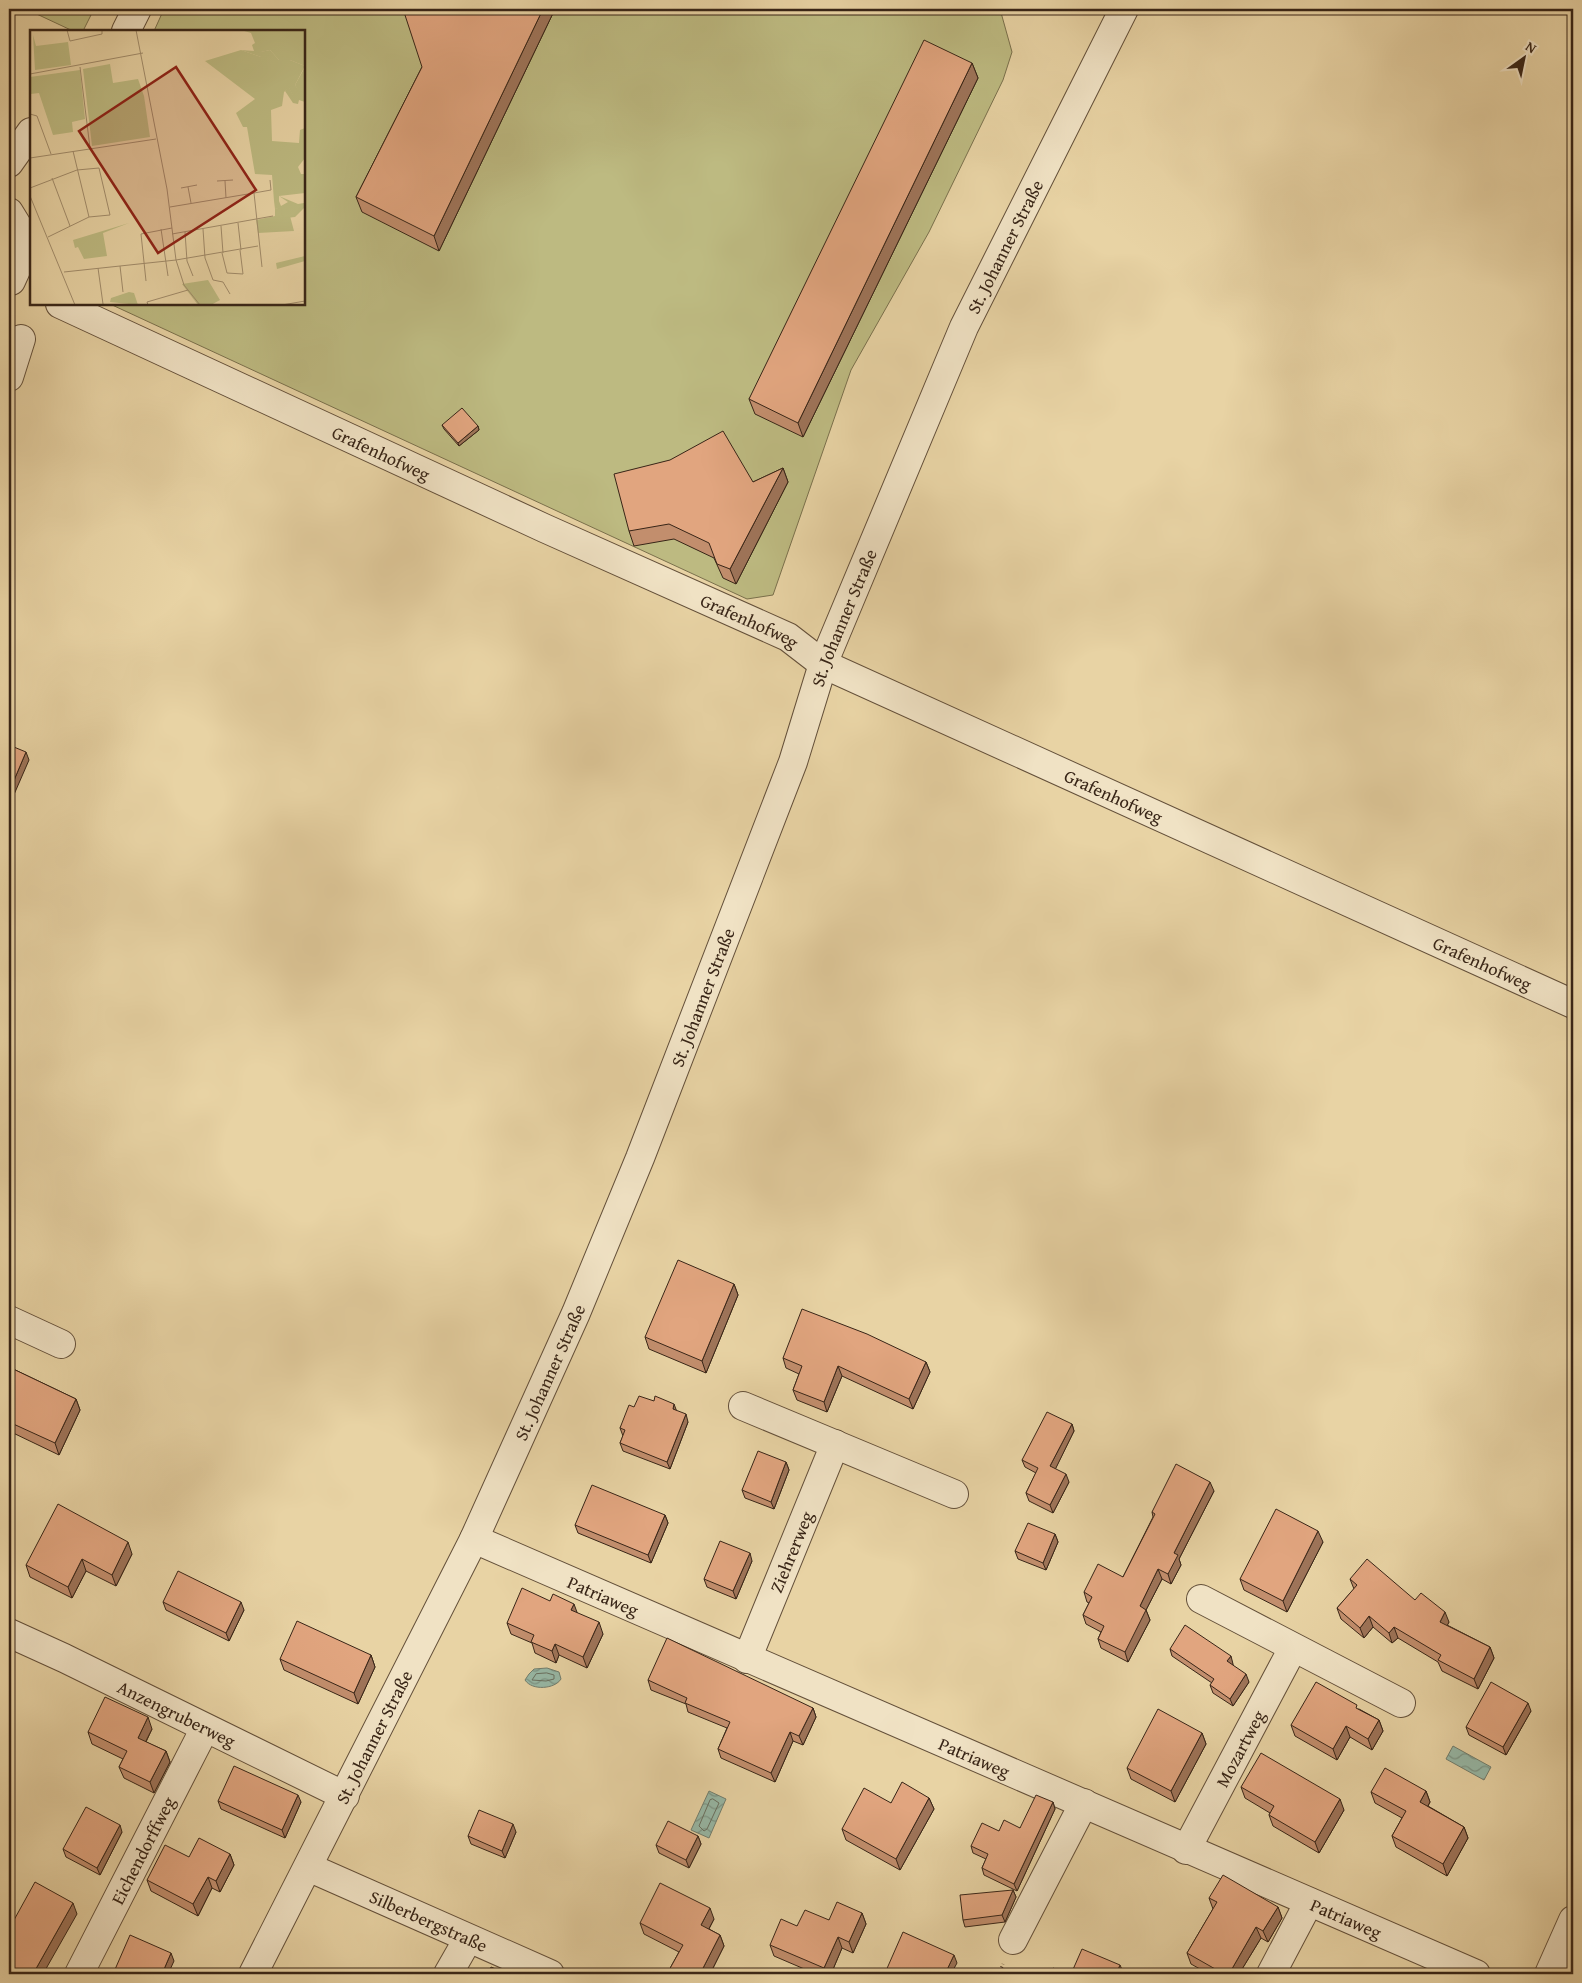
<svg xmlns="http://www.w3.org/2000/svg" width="1582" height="1983" font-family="'Gentium Book Plus',serif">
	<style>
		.grass { fill: #bdba81; stroke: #7a704c }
		.water { fill: url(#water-waves); stroke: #717d6d }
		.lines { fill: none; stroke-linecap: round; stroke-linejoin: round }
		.shore { stroke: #686e5e; stroke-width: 1 }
		.minor-casing { stroke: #64503a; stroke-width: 30 }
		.path { stroke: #382517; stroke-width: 3; stroke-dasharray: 1 2.5; stroke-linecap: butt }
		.minor { stroke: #f0e2c4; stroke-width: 28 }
		.wall { fill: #c28e6d; stroke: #382517 }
		.shaded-wall { fill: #9e7459; stroke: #382517 }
		.building { fill: #e1a57f; stroke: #382517 }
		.labels { text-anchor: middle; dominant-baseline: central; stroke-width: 4.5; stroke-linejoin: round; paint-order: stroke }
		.street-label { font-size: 18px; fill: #382517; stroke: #f0e2c4 }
		.inset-road { fill: none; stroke: #a28d6c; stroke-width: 1 }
		.view { fill: #8f2418; fill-opacity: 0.15; stroke: #8f2418; stroke-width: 2.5 }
		.inset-edge { fill: none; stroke: #382517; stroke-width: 2.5 }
	</style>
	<defs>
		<pattern id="water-waves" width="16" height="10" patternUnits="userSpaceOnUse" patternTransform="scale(1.25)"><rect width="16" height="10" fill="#97b8a6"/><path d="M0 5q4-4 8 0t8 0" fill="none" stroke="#7c9586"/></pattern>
	</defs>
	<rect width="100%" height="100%" fill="#e8d3a4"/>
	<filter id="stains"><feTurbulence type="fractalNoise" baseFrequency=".004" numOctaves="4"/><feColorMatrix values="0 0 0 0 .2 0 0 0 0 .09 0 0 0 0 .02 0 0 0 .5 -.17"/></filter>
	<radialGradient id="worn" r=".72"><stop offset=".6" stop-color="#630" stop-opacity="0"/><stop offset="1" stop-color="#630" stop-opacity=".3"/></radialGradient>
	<path class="grass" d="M 26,9 L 94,9 L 83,31 L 73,31 Z
		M 164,9 L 1000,9 L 1012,52 L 1003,80 L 929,232 L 851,370 L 773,595 L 747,599 L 110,304 L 304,304 L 304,31 L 154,31 Z"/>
	<path class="water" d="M 547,1668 L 559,1672 L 561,1679 C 555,1689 532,1691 525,1680 L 529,1674 L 534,1669 Z
		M 1453,1746 L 1491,1767 L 1484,1780 L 1446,1759 Z
		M 709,1791 L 726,1799 L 709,1838 L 691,1830 Z"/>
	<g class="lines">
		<path class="shore" d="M 547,1673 L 554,1675 L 554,1679 L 546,1681 L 532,1680 L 536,1674 Z
			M 713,1799 L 719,1803 L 707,1829 L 704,1831 L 699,1826 L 710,1800 Z"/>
		<defs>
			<g id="minor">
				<path d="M 126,31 L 137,9"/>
				<path d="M 9,163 L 31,132"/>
				<path d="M 9,212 L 28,243"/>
				<path d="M 11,281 L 31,237"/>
				<path id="s1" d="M 60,304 L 544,528 L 788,637 L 823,664 L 1573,1004"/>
				<path d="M 9,377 L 21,339"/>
				<path d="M 9,1320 L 61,1344"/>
				<path d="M 743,1406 L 954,1494"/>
				<path id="s2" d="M 474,1539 C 808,1685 1142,1830 1476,1974"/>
				<path d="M 1201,1599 L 1401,1703"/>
				<path id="s3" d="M 9,1633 L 64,1658 L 345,1796"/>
				<path id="s4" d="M 747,1659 L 835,1444"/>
				<path id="s5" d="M 1186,1850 L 1293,1648"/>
				<path id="s6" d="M 308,1867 L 550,1974"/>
				<path d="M 1013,1940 L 1084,1803"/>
				<path id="s7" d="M 79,1974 L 205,1728"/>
				<path id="s8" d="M 253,1974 L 474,1539 L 576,1313 L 640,1158 L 793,762 L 823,664 L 964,327 L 1124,9"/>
				<path d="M 448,1974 L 468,1939"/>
				<path d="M 1271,1974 L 1309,1902"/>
				<path d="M 1549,1974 L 1573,1920"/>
			</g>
		</defs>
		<use href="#minor" class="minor-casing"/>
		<path class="path" d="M 999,1974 L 1003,1964"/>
		<use href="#minor" class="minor"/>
	</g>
	<path class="wall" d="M 555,9 L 439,251 L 362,212 L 356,197 L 422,67 Z
		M 972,63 L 978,78 L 803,437 L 755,414 L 749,399 Z
		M 442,425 L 478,426 L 479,430 L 459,446 L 444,429 Z
		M 783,468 L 788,482 L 736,584 L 723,578 L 714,558 L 674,539 L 634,546 L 629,531 L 753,482 Z
		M 734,1284 L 738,1295 L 706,1373 L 649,1349 L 645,1337 Z
		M 783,1358 L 926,1362 L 930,1372 L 913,1409 L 842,1376 L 827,1412 L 797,1400 L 793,1390 L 799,1374 L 786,1368 Z
		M 9,1367 L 76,1399 L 80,1410 L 59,1455 L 9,1431 Z
		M 634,1407 L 677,1411 L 688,1422 L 670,1469 L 623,1451 L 620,1443 L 623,1436 L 620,1428 Z
		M 1072,1424 L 1074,1431 L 1055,1469 L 1069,1482 L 1053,1513 L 1029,1501 L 1026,1493 L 1036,1473 L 1025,1467 L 1022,1460 Z
		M 786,1462 L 789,1470 L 774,1509 L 745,1498 L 742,1490 Z
		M 1214,1491 L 1179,1559 L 1181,1565 L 1171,1584 L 1162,1579 L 1146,1610 L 1150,1620 L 1128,1662 L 1101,1648 L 1098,1639 L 1101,1632 L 1086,1624 L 1083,1615 L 1089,1603 L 1087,1602 L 1084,1592 L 1123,1577 L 1153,1517 L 1152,1512 Z
		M 665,1515 L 668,1523 L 651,1563 L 578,1533 L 575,1525 Z
		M 1055,1534 L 1058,1542 L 1046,1570 L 1018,1559 L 1015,1551 Z
		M 1323,1542 L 1287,1612 L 1244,1590 L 1240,1579 Z
		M 132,1554 L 116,1586 L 86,1571 L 72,1598 L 30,1577 L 26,1565 Z
		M 752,1561 L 736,1599 L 707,1587 L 704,1579 Z
		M 1350,1579 L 1415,1600 L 1449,1622 L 1447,1625 L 1490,1647 L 1494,1658 L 1478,1689 L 1442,1671 L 1438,1662 L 1398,1638 L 1392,1643 L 1373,1627 L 1364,1638 L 1341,1619 L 1337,1608 L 1354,1589 Z
		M 163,1602 L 244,1610 L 229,1641 L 166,1610 Z
		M 577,1613 L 603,1634 L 587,1668 L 559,1655 L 556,1663 L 535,1653 L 532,1643 L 511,1634 L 507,1623 Z
		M 1170,1649 L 1233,1664 L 1233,1665 L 1249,1682 L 1233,1706 L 1213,1693 L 1210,1685 L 1212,1683 L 1172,1656 Z
		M 371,1655 L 375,1667 L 358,1704 L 284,1670 L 280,1659 Z
		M 648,1680 L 813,1708 L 816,1717 L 803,1745 L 793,1741 L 775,1782 L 721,1758 L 718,1749 L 727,1728 L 688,1712 L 686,1704 L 651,1690 Z
		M 1359,1709 L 1379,1720 L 1383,1731 L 1372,1750 L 1350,1737 L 1337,1760 L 1295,1736 L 1291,1725 Z
		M 1531,1711 L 1506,1755 L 1469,1735 L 1466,1727 Z
		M 152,1729 L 146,1742 L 166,1751 L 170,1762 L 154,1793 L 124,1778 L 119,1767 L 123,1759 L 92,1744 L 88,1732 Z
		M 1202,1733 L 1206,1744 L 1175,1802 L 1131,1779 L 1127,1768 Z
		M 1241,1787 L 1344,1810 L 1319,1853 L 1273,1826 L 1269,1815 L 1270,1813 L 1245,1798 Z
		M 1426,1791 L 1430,1802 L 1428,1806 L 1464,1827 L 1468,1838 L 1447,1876 L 1396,1847 L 1392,1836 L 1402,1818 L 1375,1803 L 1371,1792 Z
		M 929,1798 L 934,1809 L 900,1870 L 846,1840 L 842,1829 L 891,1803 Z
		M 218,1801 L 301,1802 L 285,1838 L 221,1809 Z
		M 1053,1802 L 1055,1809 L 1017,1891 L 984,1875 L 982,1868 L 986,1859 L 973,1853 L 971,1846 L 999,1831 L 1020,1828 Z
		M 122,1832 L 100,1875 L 66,1857 L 63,1849 Z
		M 516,1832 L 505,1858 L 471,1844 L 468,1836 Z
		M 698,1836 L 701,1844 L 689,1868 L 659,1853 L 656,1845 Z
		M 230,1854 L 234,1865 L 220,1892 L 212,1888 L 198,1916 L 151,1891 L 147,1880 Z
		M 1013,1890 L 1016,1897 L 1005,1922 L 965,1927 L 963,1920 Z
		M 1209,1898 L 1278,1907 L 1282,1918 L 1268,1942 L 1261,1938 L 1239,1974 L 1209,1974 L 1191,1964 L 1187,1953 L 1213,1909 Z
		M 862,1913 L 866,1924 L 853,1953 L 842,1948 L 831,1974 L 816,1974 L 774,1956 L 770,1945 L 797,1926 L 829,1920 Z
		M 714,1919 L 709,1929 L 720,1935 L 724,1946 L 710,1974 L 669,1974 L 668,1972 L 679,1952 L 644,1934 L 640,1923 Z"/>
	<path class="shaded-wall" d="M 543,9 L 555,9 L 439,251 L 434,236 Z
		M 972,63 L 978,78 L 803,437 L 798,423 Z
		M 478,426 L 479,430 L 459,446 L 458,443 Z
		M 783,468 L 788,482 L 736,584 L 730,569 Z
		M 26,752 L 29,760 L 9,806 L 9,792 Z
		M 734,1284 L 738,1295 L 706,1373 L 702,1361 Z
		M 926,1362 L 930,1372 L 913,1409 L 909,1399 Z
		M 838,1366 L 842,1376 L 827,1412 L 824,1402 Z
		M 76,1399 L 80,1410 L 59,1455 L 55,1443 Z
		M 674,1404 L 677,1412 L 673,1409 Z
		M 686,1414 L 688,1422 L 670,1469 L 667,1462 Z
		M 1072,1424 L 1074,1431 L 1053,1474 L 1050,1466 Z
		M 786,1462 L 789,1470 L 774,1509 L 771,1502 Z
		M 1066,1474 L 1069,1482 L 1053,1513 L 1050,1505 Z
		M 1210,1482 L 1214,1491 L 1179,1559 L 1181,1565 L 1171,1584 L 1168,1574 L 1174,1553 Z
		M 665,1515 L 668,1523 L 651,1563 L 648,1555 Z
		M 1318,1531 L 1323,1542 L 1287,1612 L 1283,1601 Z
		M 1055,1534 L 1058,1542 L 1046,1570 L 1043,1563 Z
		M 128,1542 L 132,1554 L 116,1586 L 112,1575 Z
		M 750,1553 L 752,1561 L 736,1599 L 733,1591 Z
		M 82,1559 L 86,1571 L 72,1598 L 68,1587 Z
		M 1158,1569 L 1162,1579 L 1146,1610 L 1150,1620 L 1128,1662 L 1125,1652 L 1140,1606 Z
		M 241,1602 L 244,1610 L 229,1641 L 226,1633 Z
		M 574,1604 L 578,1615 L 571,1610 Z
		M 1445,1612 L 1449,1622 L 1444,1632 L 1440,1622 Z
		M 1369,1616 L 1373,1627 L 1364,1638 L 1360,1628 Z
		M 599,1622 L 603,1634 L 587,1668 L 583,1657 Z
		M 1394,1627 L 1398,1638 L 1392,1643 L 1389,1633 Z
		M 555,1644 L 559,1655 L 556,1663 L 552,1651 Z
		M 1490,1647 L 1494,1658 L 1478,1689 L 1474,1679 Z
		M 371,1655 L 375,1667 L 358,1704 L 354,1693 Z
		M 1231,1656 L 1233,1664 L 1230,1669 L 1227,1661 Z
		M 1246,1674 L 1249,1682 L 1233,1706 L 1230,1699 Z
		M 1528,1703 L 1531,1711 L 1506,1755 L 1503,1747 Z
		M 813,1708 L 816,1717 L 803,1745 L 799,1736 Z
		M 148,1717 L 152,1729 L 142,1749 L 138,1738 Z
		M 1379,1720 L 1383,1731 L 1372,1750 L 1368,1739 Z
		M 1346,1726 L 1350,1737 L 1337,1760 L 1333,1749 Z
		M 790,1732 L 793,1741 L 775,1782 L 771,1773 Z
		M 1202,1733 L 1206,1744 L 1175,1802 L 1171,1791 Z
		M 166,1751 L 170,1762 L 154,1793 L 150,1782 Z
		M 1426,1791 L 1430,1802 L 1424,1813 L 1420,1802 Z
		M 298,1795 L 301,1802 L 285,1838 L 282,1830 Z
		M 929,1798 L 934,1809 L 900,1870 L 896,1859 Z
		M 1340,1799 L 1344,1810 L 1319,1853 L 1315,1842 Z
		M 1053,1802 L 1055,1809 L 1017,1891 L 1014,1884 Z
		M 513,1824 L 516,1832 L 505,1858 L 502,1851 Z
		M 120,1825 L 122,1832 L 100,1875 L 97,1868 Z
		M 1464,1827 L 1468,1838 L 1447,1876 L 1443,1864 Z
		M 698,1836 L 701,1844 L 689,1868 L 686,1860 Z
		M 230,1854 L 234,1865 L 220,1892 L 216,1881 Z
		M 208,1877 L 212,1888 L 198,1916 L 193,1904 Z
		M 1013,1890 L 1016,1897 L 1005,1922 L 1002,1915 Z
		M 73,1903 L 77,1914 L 43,1974 L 33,1974 Z
		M 1278,1907 L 1282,1918 L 1268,1942 L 1263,1931 Z
		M 710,1908 L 714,1919 L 705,1936 L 701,1925 Z
		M 862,1913 L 866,1924 L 853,1953 L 849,1942 Z
		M 1256,1927 L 1261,1938 L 1239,1974 L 1229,1974 Z
		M 720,1935 L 724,1946 L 710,1974 L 700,1974 Z
		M 838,1937 L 842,1948 L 831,1974 L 826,1974 L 824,1968 Z
		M 171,1953 L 174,1961 L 168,1974 L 162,1974 Z
		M 954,1955 L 957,1963 L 951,1974 L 945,1974 Z
		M 1120,1965 L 1124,1974 L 1116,1974 Z"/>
	<path class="building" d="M 403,9 L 543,9 L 434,236 L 356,197 L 422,67 Z
		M 924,40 L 972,63 L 798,423 L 749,399 Z
		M 462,408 L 478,426 L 458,443 L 442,425 Z
		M 723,431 L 753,482 L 783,468 L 730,569 L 717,564 L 709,543 L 669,524 L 629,531 L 614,474 L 670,460 Z
		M 9,745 L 26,752 L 9,792 Z
		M 678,1260 L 734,1284 L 702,1361 L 645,1337 Z
		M 802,1309 L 867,1334 L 926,1362 L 909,1399 L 838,1366 L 824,1402 L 793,1390 L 802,1366 L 783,1358 Z
		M 9,1367 L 76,1399 L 55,1443 L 9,1422 Z
		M 639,1396 L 654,1401 L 655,1396 L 674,1404 L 673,1409 L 686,1414 L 667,1462 L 620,1443 L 625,1430 L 620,1428 L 629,1405 L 634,1407 Z
		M 1047,1412 L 1072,1424 L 1050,1466 L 1066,1474 L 1050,1505 L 1026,1493 L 1038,1468 L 1022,1460 Z
		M 758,1451 L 786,1462 L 771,1502 L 742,1490 Z
		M 1176,1464 L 1210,1482 L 1174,1553 L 1178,1555 L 1168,1574 L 1158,1569 L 1140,1606 L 1146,1610 L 1125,1652 L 1098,1639 L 1104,1626 L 1083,1615 L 1092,1597 L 1084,1592 L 1098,1564 L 1123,1577 L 1155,1514 L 1152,1512 Z
		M 592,1485 L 665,1515 L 648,1555 L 575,1525 Z
		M 58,1504 L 128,1542 L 112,1575 L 82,1559 L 68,1587 L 26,1565 Z
		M 1276,1509 L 1318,1531 L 1283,1601 L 1240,1579 Z
		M 1028,1523 L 1055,1534 L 1043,1563 L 1015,1551 Z
		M 720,1541 L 750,1553 L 733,1591 L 704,1579 Z
		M 1367,1559 L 1415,1600 L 1421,1593 L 1445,1612 L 1440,1622 L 1490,1647 L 1474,1679 L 1438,1660 L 1441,1655 L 1394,1627 L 1389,1633 L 1369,1616 L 1360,1628 L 1337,1608 L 1357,1585 L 1350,1579 Z
		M 178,1571 L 241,1602 L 226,1633 L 163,1602 Z
		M 522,1588 L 550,1601 L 553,1594 L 574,1604 L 571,1610 L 599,1622 L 583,1657 L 555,1644 L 552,1651 L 531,1642 L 534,1635 L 507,1623 Z
		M 297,1621 L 371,1655 L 354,1693 L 280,1659 Z
		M 1185,1625 L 1231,1656 L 1227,1661 L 1246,1674 L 1230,1699 L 1210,1685 L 1214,1679 L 1170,1649 Z
		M 667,1638 L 813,1708 L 799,1736 L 790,1732 L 771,1773 L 718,1749 L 730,1722 L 685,1703 L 687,1698 L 648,1680 Z
		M 1316,1682 L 1357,1705 L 1356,1708 L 1379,1720 L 1368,1739 L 1346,1726 L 1333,1749 L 1291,1725 Z
		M 1491,1682 L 1528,1703 L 1503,1747 L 1466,1727 Z
		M 105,1697 L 148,1717 L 138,1738 L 166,1751 L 150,1782 L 119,1767 L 127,1751 L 88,1732 Z
		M 1158,1709 L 1202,1733 L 1171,1791 L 1127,1768 Z
		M 1261,1753 L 1340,1799 L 1315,1842 L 1269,1815 L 1274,1806 L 1241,1787 Z
		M 234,1766 L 298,1795 L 282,1830 L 218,1801 Z
		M 1385,1768 L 1426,1791 L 1420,1802 L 1464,1827 L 1443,1864 L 1392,1836 L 1406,1811 L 1371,1792 Z
		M 902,1782 L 929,1798 L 896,1859 L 842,1829 L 864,1788 L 891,1803 Z
		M 1036,1795 L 1053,1802 L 1014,1884 L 982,1868 L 988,1854 L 971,1846 L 982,1823 L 999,1831 L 1004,1820 L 1020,1828 Z
		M 86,1807 L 120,1825 L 97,1868 L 63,1849 Z
		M 479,1810 L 513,1824 L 502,1851 L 468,1836 Z
		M 668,1821 L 698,1836 L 686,1860 L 656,1845 Z
		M 199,1838 L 230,1854 L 216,1881 L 208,1877 L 193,1904 L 147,1880 L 165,1845 L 189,1857 Z
		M 1223,1875 L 1278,1907 L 1263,1931 L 1256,1927 L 1229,1974 L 1224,1974 L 1187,1953 L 1217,1902 L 1209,1898 Z
		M 35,1882 L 73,1903 L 33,1974 L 9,1974 L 9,1929 Z
		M 660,1883 L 710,1908 L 701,1925 L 720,1935 L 700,1974 L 672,1974 L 668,1972 L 683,1945 L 640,1923 Z
		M 1013,1890 L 1002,1915 L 963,1920 L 960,1895 Z
		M 837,1902 L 862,1913 L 849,1942 L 838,1937 L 824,1968 L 770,1945 L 781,1919 L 797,1926 L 805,1910 L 829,1920 Z
		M 903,1932 L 954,1955 L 945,1974 L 887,1974 L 885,1973 Z
		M 130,1935 L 171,1953 L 162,1974 L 113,1974 Z
		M 1082,1949 L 1120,1965 L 1116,1974 L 1071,1974 Z
		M 491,1967 L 508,1974 L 488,1974 Z
		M 1053,1968 L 1066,1974 L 1050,1974 Z"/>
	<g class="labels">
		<g class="street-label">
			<text stroke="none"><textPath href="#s8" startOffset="1886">St. Johanner Straße</textPath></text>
			<text stroke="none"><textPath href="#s1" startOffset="354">Grafenhofweg</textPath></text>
			<text stroke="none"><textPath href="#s8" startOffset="1481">St. Johanner Straße</textPath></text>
			<text stroke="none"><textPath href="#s1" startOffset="759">Grafenhofweg</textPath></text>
			<text stroke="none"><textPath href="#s1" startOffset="1164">Grafenhofweg</textPath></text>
			<text stroke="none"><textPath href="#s1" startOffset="1569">Grafenhofweg</textPath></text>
			<text stroke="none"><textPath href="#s8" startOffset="1076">St. Johanner Straße</textPath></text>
			<text stroke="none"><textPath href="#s8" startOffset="671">St. Johanner Straße</textPath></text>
			<text stroke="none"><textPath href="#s4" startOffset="116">Ziehrerweg</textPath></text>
			<text stroke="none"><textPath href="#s2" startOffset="141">Patriaweg</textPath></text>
			<text stroke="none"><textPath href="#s3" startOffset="186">Anzengruberweg</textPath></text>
			<text stroke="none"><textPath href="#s8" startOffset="266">St. Johanner Straße</textPath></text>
			<text stroke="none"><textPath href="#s5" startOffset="115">Mozartweg</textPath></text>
			<text stroke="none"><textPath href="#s2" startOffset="546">Patriaweg</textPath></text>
			<text stroke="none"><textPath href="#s7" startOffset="139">Eichendorffweg</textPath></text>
			<text stroke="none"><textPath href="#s2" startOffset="951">Patriaweg</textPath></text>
			<text stroke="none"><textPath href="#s6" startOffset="132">Silberbergstraße</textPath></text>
		</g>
	</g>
	<g transform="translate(30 30)">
		<rect width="275" height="275" fill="#e8d3a4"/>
		<path d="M 3,5 L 6,16 L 38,12 L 41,35 L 5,40 ZM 211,20 L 231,27 L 230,22 L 240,20 L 249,30 L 260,30 L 275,36 L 265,55 L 269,61 L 263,66 L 259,58 L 254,62 L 252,76 L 241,80 L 242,111 L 269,113 L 270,100 L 275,98 L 275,128 L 268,137 L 271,144 L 275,144 L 275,163 L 249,166 L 249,171 L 244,171 L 242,145 L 225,144 L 217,97 L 213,97 L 206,83 L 225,69 L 175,31 ZM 80,34 L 83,53 L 108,49 L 114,66 L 120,107 L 62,116 L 53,39 ZM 251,177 L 260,186 L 264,201 L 228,203 L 226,190 L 245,186 L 245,179 ZM 99,193 L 73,203 L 77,226 L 54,229 L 48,217 L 45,218 L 43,210 ZM 178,250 L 190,270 L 181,275 L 168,275 L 152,254 Z" fill="#bdba81"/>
		<path d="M 275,0 L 275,36 L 260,30 L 249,30 L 240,20 L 231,22 L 231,27 L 211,20 L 224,21 L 222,15 L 225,13 L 221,3 L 211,0 ZM 275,37 L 275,72 L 269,70 L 268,74 L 263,73 L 255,61 L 259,57 L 263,65 L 268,61 L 265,55 ZM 249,166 L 268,174 L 274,173 L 275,168 L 275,177 L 265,187 L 257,188 L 252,185 L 251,178 L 245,179 L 244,171 L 249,171 L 251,176 L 258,172 ZM 99,262 L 104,263 L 108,275 L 80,272 L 81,268 Z" fill="#bdba81"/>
		<path d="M 275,226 L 275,231 L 247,239 L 246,233 Z" fill="#bdba81"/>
		<path d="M 50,40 L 55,89 L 42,92 L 43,102 L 23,105 L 9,63 L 1,64 L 0,47 Z" fill="#bdba81"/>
		<path class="inset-road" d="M 37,0 L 40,11 L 72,4 L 72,0M 106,0 L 137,159 L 146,230 L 154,255 L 170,275M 50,37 L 60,118M 0,44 L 113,23M 0,84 L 7,86 L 21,124M 43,121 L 59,187M 0,128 L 126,109M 22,148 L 40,196M 187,151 L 203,150M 195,151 L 196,168M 158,157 L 161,173M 0,158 L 47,140 L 69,138 L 80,185 L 59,187 L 18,207M 151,158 L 167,155M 224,163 L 241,160 L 240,150M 0,166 L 45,275M 140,177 L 224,163 L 232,237M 208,193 L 211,220M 191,196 L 193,223M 131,199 L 138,246M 173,199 L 175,228 L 183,250 L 193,252 L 200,264M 155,202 L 157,231 L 163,246M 142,204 L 243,186M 192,223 L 197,243 L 213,244 L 210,220M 90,236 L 93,262M 68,238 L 73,274M 34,242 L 146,230 L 228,216M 116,251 L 111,204 L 142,198M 118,275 L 117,272 L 158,260M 252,275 L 275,271"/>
		<path class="view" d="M 146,37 L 226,160 L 128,223 L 49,101 Z"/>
		<rect width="275" height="275" class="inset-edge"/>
	</g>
	<rect width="1582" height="1983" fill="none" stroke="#e8d3a4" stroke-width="30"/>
	<rect x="10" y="10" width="1562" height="1963" fill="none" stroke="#382517" stroke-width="2.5"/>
	<rect x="15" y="15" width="1552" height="1953" fill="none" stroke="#382517"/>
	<g transform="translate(1524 58) rotate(33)" stroke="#f0e2c4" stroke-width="4" paint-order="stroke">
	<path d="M0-4L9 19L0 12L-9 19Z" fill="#382517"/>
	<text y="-8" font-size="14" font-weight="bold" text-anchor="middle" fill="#382517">N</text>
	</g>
	<rect width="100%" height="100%" filter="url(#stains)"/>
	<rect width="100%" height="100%" fill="url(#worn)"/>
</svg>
